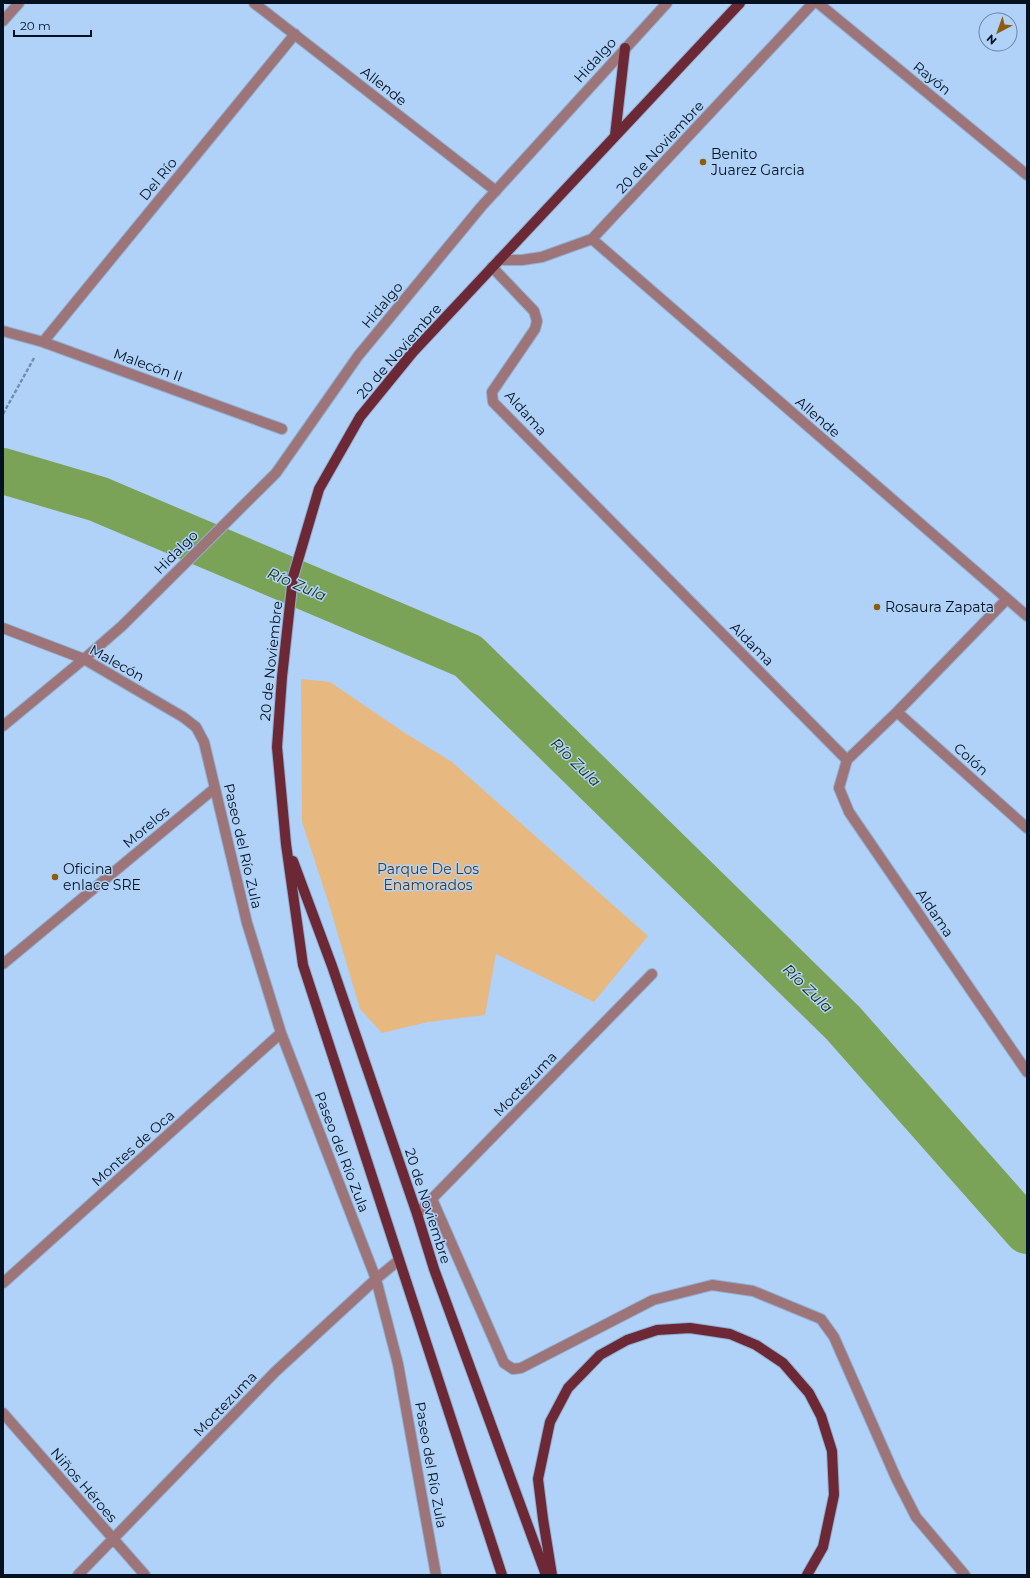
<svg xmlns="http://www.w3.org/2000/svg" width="1030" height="1578" font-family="Montserrat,sans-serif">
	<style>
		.park { fill: #e7b880 }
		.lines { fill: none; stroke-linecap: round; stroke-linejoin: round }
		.river { stroke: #7ba357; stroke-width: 46 }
		.street-casing { stroke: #91afd2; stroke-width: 12 }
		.primary-casing { stroke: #91afd2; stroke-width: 12 }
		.path { stroke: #728dac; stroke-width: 2.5; stroke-dasharray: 4 2; stroke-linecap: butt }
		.street { stroke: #9d7579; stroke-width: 10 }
		.primary { stroke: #6c2935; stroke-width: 10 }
		.poi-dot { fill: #8f5c0a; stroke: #b0d2f9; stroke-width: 1.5 }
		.labels { text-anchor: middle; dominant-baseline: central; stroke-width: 3; stroke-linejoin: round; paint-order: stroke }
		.street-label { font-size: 14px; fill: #031121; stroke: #b0d2f9 }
		.poi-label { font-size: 14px; fill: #031121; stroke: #b0d2f9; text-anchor: start }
		.park-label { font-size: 14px; fill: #4f3718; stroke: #b0d2f9 }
		.water-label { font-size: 15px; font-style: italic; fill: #203010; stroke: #b0d2f9 }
	</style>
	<rect width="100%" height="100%" fill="#b0d2f9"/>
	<path class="park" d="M 301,679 L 330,682 L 405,733 L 452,762 L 648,936 L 594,1002 L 496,954 L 485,1015 L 428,1022 L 382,1033 L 360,1009 L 328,901 L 302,822 Z"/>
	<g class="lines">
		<path class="river" d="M 3,471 L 98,499 L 468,656 L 843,1023 L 1027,1231"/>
		<defs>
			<path id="street" d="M 254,3 L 496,191
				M 818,3 L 1027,175
				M 3,21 L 19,3
				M 592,239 L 1027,616
				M 499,260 L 522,260 L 542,257 L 592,239 L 813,3
				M 492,267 L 534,311 L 537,321 L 535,329 L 492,392 L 493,402 L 847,760 L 839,788 L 849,812 L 1027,1072
				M 3,331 L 43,342 L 282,429
				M 43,342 L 295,34
				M 3,628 L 84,659 L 183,717 L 196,727 L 204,742 L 247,923 L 281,1033 L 376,1279 L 398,1364 L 436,1575
				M 897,712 L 1027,828
				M 3,726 L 84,659 L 122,626 L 276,473 L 358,356 L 481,207 L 667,3
				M 847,760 L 897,712 L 1007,599
				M 3,964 L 215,788
				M 432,1199 L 504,1363 L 513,1369 L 521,1368 L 653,1300 L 712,1285 L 753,1291 L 821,1319 L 834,1337 L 897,1480 L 916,1517 L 965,1575
				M 417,1214 L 652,974
				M 3,1283 L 281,1033
				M 3,1413 L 145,1575
				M 78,1575 L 275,1372 L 376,1279 L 399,1260"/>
			<path id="primary" d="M 615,136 L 625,48
				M 293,861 L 332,966 L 417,1214 L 434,1269 L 546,1575
				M 502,1575 L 303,965 L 286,844 L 277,747 L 282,677 L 293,577 L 319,489 L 360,417 L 413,352 L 740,3
				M 552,1575 L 543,1519 L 538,1479 L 550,1422 L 568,1388 L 600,1355 L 627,1340 L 657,1330 L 690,1328 L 730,1334 L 756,1345 L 783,1363 L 809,1393 L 821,1416 L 832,1451 L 834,1495 L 823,1547 L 807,1575"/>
		</defs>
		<use href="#street" class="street-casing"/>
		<use href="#primary" class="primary-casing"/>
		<path class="path" d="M 3,414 L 34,358"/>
		<use href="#street" class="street"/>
		<use href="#primary" class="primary"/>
	</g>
	<g class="poi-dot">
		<circle cx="703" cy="162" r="4"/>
		<circle cx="877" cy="607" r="4"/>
		<circle cx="55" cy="877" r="4"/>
	</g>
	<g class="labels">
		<g class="street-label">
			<text transform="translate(595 60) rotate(-48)">Hidalgo</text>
			<text transform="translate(932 78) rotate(39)">Rayón</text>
			<text transform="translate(384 86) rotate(38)">Allende</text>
			<text transform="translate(660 147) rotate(-47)">20 de Noviembre</text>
			<text transform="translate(158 179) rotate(-51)">Del Río</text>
			<text transform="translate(382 305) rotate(-50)">Hidalgo</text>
			<text transform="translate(399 351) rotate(-49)">20 de Noviembre</text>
			<text transform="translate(148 365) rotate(20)">Malecón II</text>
			<text transform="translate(526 413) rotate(48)">Aldama</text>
			<text transform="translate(818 417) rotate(41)">Allende</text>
			<text transform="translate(176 552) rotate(-45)">Hidalgo</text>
			<text transform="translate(752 644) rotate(45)">Aldama</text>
			<text transform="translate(271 661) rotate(-84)">20 de Noviembre</text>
			<text transform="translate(117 663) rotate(29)">Malecón</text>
			<text transform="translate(971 759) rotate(42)">Colón</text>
			<text transform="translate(146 827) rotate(-40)">Morelos</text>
			<text transform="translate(243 846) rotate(77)">Paseo del Río Zula</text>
			<text transform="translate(935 913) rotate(56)">Aldama</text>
			<text transform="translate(525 1084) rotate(-46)">Moctezuma</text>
			<text transform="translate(133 1148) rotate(-42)">Montes de Oca</text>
			<text transform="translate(342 1152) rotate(69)">Paseo del Río Zula</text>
			<text transform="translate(428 1206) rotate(72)">20 de Noviembre</text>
			<text transform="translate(225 1404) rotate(-46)">Moctezuma</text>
			<text transform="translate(431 1465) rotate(80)">Paseo del Río Zula</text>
			<text transform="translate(84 1485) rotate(49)">Niños Héroes</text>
		</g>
		<g class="poi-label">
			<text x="711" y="154">Benito<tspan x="711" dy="16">Juarez Garcia</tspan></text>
			<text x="885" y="607">Rosaura Zapata</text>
			<text x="63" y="869">Oficina<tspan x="63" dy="16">enlace SRE</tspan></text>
		</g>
		<g class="park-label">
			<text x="428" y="869">Parque De Los<tspan x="428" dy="16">Enamorados</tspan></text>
		</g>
		<g class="water-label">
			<text transform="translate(297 584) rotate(23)">Río Zula</text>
			<text transform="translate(576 762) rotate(44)">Río Zula</text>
			<text transform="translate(808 988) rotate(44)">Río Zula</text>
		</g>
	</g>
	<rect width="1030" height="1578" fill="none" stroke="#031121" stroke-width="8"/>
	<g transform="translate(998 32) rotate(221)"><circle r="19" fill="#b0d2f9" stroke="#6b85a3"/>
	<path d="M0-3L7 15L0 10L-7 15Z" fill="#8f5c0a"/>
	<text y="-6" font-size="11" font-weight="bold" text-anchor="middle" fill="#031121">N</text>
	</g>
	<path d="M14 30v6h77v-6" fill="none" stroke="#031121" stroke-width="2"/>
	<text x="20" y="30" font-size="12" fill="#031121" stroke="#b0d2f9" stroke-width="3" paint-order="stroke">20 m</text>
</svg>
